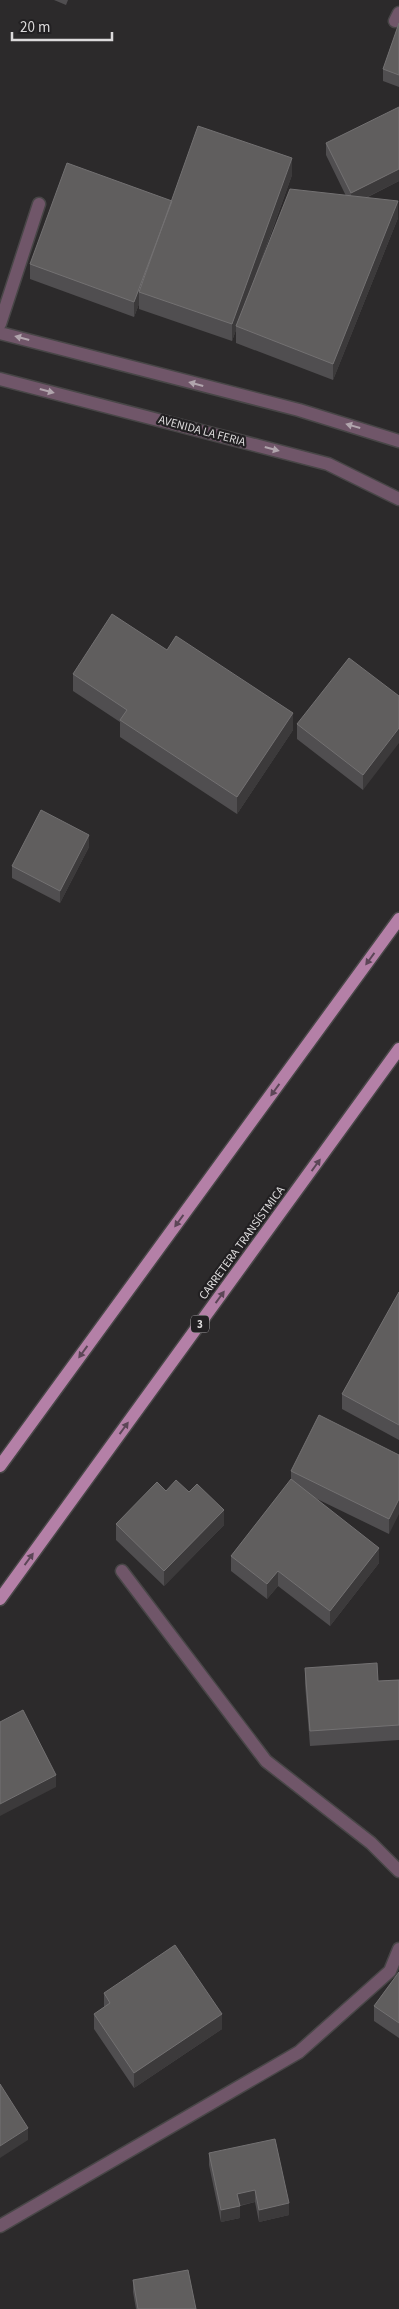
<svg xmlns="http://www.w3.org/2000/svg" width="399" height="2309" font-family="'Source Sans 3',sans-serif">
	<style>
		.lines { fill: none; stroke-linecap: round; stroke-linejoin: round }
		.minor-casing { stroke: #484647; stroke-width: 15 }
		.major-casing { stroke: #484647; stroke-width: 15 }
		.minor { stroke: #705669; stroke-width: 12 }
		.major { stroke: #b480a7; stroke-width: 12 }
		.wall { fill: #504e50 }
		.shaded-wall { fill: #3c3a3b }
		.building { fill: #605e5e; stroke: #737172 }
		.oneway { fill: #b1a5ad }
		.oneway2 { fill: #5c4657 }
		.labels { text-anchor: middle; dominant-baseline: central; stroke-width: 4.5; stroke-linejoin: round; paint-order: stroke }
		.shield { fill: #222022; stroke: #a4a2a4; stroke-width: 1 }
		.shield-label { font-size: 11px; font-weight: bold; fill: #dcdadb }
		.street-label { font-size: 12px; fill: #dcdadb; stroke: #222022 }
	</style>
	<rect width="100%" height="100%" fill="#2c2a2b"/>
	<g class="lines">
		<defs>
			<path id="minor" d="M 395,21 L 399,13
				M 0,324 L 39,204
				M 0,333 L 299,410 L 399,441
				M 0,379 L 328,464 L 399,499
				M 122,1571 L 266,1761 L 371,1843 L 399,1871
				M 0,2226 L 299,2052 L 390,1971 L 399,1949"/>
			<path id="major" d="M 0,1466 L 399,919
				M 0,1599 L 399,1049"/>
		</defs>
		<use href="#minor" class="minor-casing"/>
		<use href="#major" class="major-casing"/>
		<use href="#minor" class="minor"/>
		<use href="#major" class="major"/>
	</g>
	<path class="wall" d="M 54,0 L 68,0 L 66,5 Z
		M 399,23 L 399,87 L 383,81 L 383,69 Z
		M 326,143 L 399,181 L 366,198 L 398,218 L 333,380 L 236,343 L 236,330 L 232,341 L 139,309 L 139,304 L 134,317 L 30,279 L 30,264 L 172,201 L 292,175 L 252,287 L 346,196 L 326,155 Z
		M 167,650 L 293,730 L 237,814 L 120,737 L 120,722 L 73,691 L 73,674 Z
		M 399,696 L 363,790 L 297,739 L 297,724 Z
		M 89,847 L 60,903 L 12,878 L 12,866 Z
		M 399,1292 L 399,1440 L 342,1409 L 342,1394 Z
		M 399,1455 L 389,1534 L 315,1498 L 379,1563 L 330,1626 L 278,1586 L 267,1599 L 231,1571 L 231,1556 L 291,1480 L 291,1471 Z
		M 166,1491 L 189,1492 L 224,1525 L 164,1586 L 116,1540 L 116,1524 Z
		M 305,1668 L 378,1681 L 399,1680 L 399,1740 L 310,1746 L 305,1684 Z
		M 399,1972 L 399,2038 L 374,2021 L 374,2006 Z
		M 104,1993 L 222,2029 L 134,2088 L 94,2029 L 94,2014 L 104,2007 Z
		M 209,2153 L 289,2215 L 259,2222 L 255,2202 L 240,2206 L 240,2218 L 221,2222 L 209,2165 Z
		M 133,2280 L 196,2309 L 136,2309 L 133,2292 Z"/>
	<path class="shaded-wall" d="M 292,158 L 292,175 L 237,326 L 236,326 L 236,330 L 232,341 L 232,324 Z
		M 399,169 L 399,181 L 351,205 L 351,193 Z
		M 172,201 L 139,292 L 139,304 L 134,317 L 134,302 Z
		M 398,201 L 398,218 L 333,380 L 333,364 Z
		M 293,713 L 293,730 L 237,814 L 237,797 Z
		M 399,728 L 399,743 L 363,790 L 363,775 Z
		M 89,835 L 89,847 L 60,903 L 60,891 Z
		M 399,1499 L 399,1514 L 389,1534 L 389,1519 Z
		M 224,1510 L 224,1525 L 164,1586 L 164,1571 Z
		M 379,1548 L 379,1563 L 330,1626 L 330,1611 Z
		M 278,1571 L 278,1586 L 267,1599 L 267,1584 Z
		M 56,1775 L 56,1787 L 0,1816 L 0,1804 Z
		M 222,2014 L 222,2029 L 134,2088 L 134,2073 Z
		M 28,2128 L 28,2140 L 0,2158 L 0,2146 Z
		M 255,2190 L 255,2202 L 237,2206 L 237,2194 Z
		M 289,2203 L 289,2215 L 259,2222 L 259,2210 Z
		M 240,2206 L 240,2218 L 221,2222 L 221,2210 Z"/>
	<path class="building" d="M 399,23 L 399,75 L 383,69 Z
		M 399,107 L 399,169 L 351,193 L 326,143 Z
		M 198,126 L 292,158 L 232,324 L 139,292 Z
		M 67,163 L 172,201 L 134,302 L 30,264 Z
		M 290,189 L 398,201 L 333,364 L 236,326 Z
		M 112,614 L 167,650 L 176,636 L 293,713 L 237,797 L 120,720 L 127,710 L 73,674 Z
		M 349,658 L 399,696 L 399,728 L 363,775 L 297,724 Z
		M 41,810 L 89,835 L 60,891 L 12,866 Z
		M 399,1292 L 399,1425 L 342,1394 Z
		M 319,1415 L 399,1455 L 399,1499 L 389,1519 L 291,1471 Z
		M 291,1479 L 379,1548 L 330,1611 L 278,1571 L 267,1584 L 231,1556 Z
		M 176,1480 L 189,1492 L 197,1484 L 224,1510 L 164,1571 L 116,1524 L 157,1482 L 166,1491 Z
		M 377,1663 L 378,1681 L 399,1680 L 399,1725 L 310,1731 L 305,1668 Z
		M 23,1710 L 56,1775 L 0,1804 L 0,1722 Z
		M 175,1945 L 222,2014 L 134,2073 L 94,2014 L 110,2003 L 104,1993 Z
		M 399,1972 L 399,2023 L 374,2006 Z
		M 0,2084 L 28,2128 L 0,2146 Z
		M 275,2139 L 289,2203 L 259,2210 L 255,2190 L 237,2194 L 240,2206 L 221,2210 L 209,2153 Z
		M 188,2270 L 196,2309 L 138,2309 L 133,2280 Z"/>
	<defs><path id="oneway-solid" d="M-6-.8H1V-3.2L6.5 0L1 3.2V.8H-6Z" transform="scale(1.25)"/></defs>
	<g class="oneway">
		<use href="#oneway-solid" transform="translate(22 338) rotate(-165)"/>
		<use href="#oneway-solid" transform="translate(196 384) rotate(-165)"/>
		<use href="#oneway-solid" transform="translate(47 391) rotate(15)"/>
		<use href="#oneway-solid" transform="translate(353 426) rotate(-164)"/>
		<use href="#oneway-solid" transform="translate(272 449) rotate(15)"/>
	</g>
	<g class="oneway2">
		<use href="#oneway-solid" transform="translate(370 959) rotate(126)"/>
		<use href="#oneway-solid" transform="translate(275 1090) rotate(126)"/>
		<use href="#oneway-solid" transform="translate(316 1165) rotate(-54)"/>
		<use href="#oneway-solid" transform="translate(179 1221) rotate(126)"/>
		<use href="#oneway-solid" transform="translate(220 1297) rotate(-54)"/>
		<use href="#oneway-solid" transform="translate(83 1352) rotate(126)"/>
		<use href="#oneway-solid" transform="translate(124 1428) rotate(-54)"/>
		<use href="#oneway-solid" transform="translate(29 1559) rotate(-54)"/>
	</g>
	<g class="labels">
		<rect class="shield" x="191" y="1315.5" width="18" height="17" rx="4"/>
		<g class="shield-label">
			<text x="200" y="1324">3</text>
		</g>
		<g class="street-label">
			<text transform="translate(202 431) rotate(15)">AVENIDA LA FERIA</text>
			<text transform="translate(242 1243) rotate(-54)">CARRETERA TRANSÍSTMICA</text>
		</g>
	</g>
	<path d="M12 32v8h100v-8" fill="none" stroke="#dcdadb" stroke-width="2.5"/>
	<text x="20" y="32" font-size="15" fill="#dcdadb" stroke="#222022" stroke-width="4" paint-order="stroke">20 m</text>
</svg>
